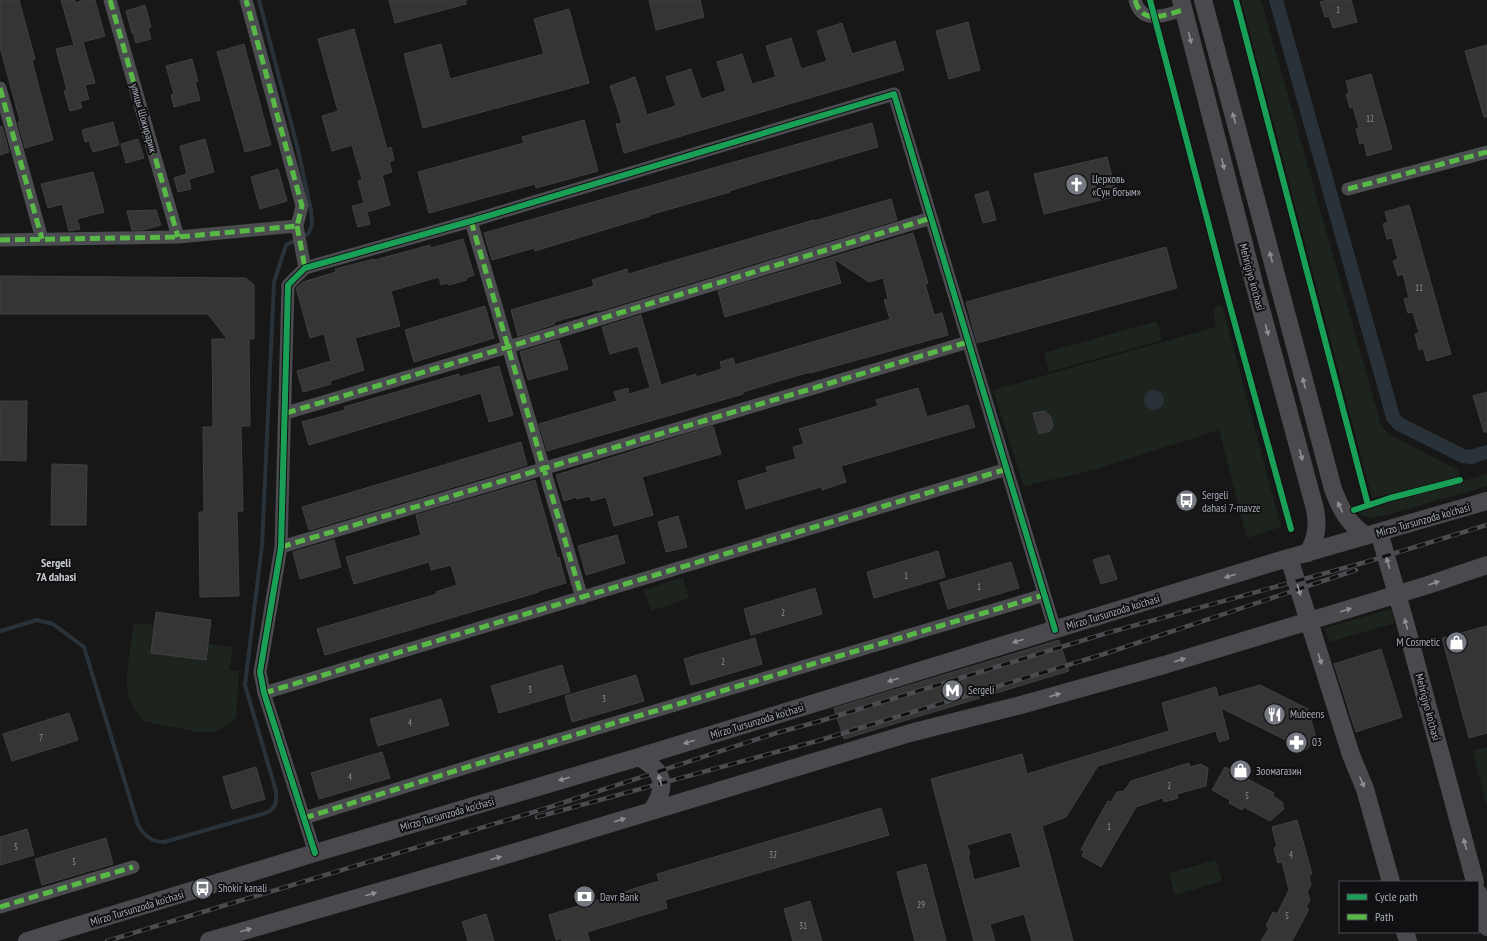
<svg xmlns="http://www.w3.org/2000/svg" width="1487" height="941" font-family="'PT Sans Narrow',sans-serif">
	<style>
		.green { fill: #1d241e }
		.water { fill: #2a3239 }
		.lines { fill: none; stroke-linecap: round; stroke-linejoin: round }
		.stream { stroke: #2a3239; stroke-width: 4 }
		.canal { stroke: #2a3239; stroke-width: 14 }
		.building { fill: #353536; stroke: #3f4043; fill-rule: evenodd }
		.street { stroke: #4b4c50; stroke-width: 13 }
		.secondary { stroke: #4a4a4e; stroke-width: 18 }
		.rail-casing { stroke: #4b4c4f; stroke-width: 4.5 }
		.rail { stroke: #111113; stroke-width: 3; stroke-dasharray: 9; stroke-linecap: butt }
		.quiet { stroke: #58b947; stroke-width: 5; stroke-dasharray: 10 5; stroke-linecap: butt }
		.cycleway-casing { stroke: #111113; stroke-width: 8 }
		.cycleway { stroke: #1a9f57; stroke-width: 6 }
		.oneway { fill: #8c8f98 }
		.labels { text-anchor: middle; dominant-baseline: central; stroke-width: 4; stroke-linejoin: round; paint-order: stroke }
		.number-label { font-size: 9px; fill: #8b8f98 }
		.street-label { font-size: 11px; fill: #a8adb8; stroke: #111113 }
		.poi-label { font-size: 11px; fill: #a8adb8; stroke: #111113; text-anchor: start }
		.neighbourhood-label { font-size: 12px; font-weight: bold; fill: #c9ccd4; stroke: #111113 }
	</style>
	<rect width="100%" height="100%" fill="#171717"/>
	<path class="green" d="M 1241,0 L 1261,0 L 1381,425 L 1388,434 L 1458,470 L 1459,475 L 1456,478 L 1372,498 Z
		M 1222,305 L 1281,527 L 1247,538 L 1219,430 L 1093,470 L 1024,486 L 993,390 L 1216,327 L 1213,308 Z
		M 1157,321 L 1162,340 L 1049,372 L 1044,353 Z
		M 1487,474 L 1487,486 L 1383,516 L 1372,518 L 1364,516 L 1356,512 Z
		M 683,577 L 689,598 L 651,611 L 644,590 Z
		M 1391,609 L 1395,623 L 1329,642 L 1325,628 Z
		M 134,623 L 155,625 L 151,653 L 206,660 L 208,644 L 233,647 L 229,670 L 239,671 L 236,717 L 230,724 L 212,733 L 198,732 L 143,721 C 137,713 131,705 128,694 C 124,679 132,640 134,623 Z
		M 1487,747 L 1487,807 L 1473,751 Z
		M 1216,860 L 1222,881 L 1175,895 L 1169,873 Z"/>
	<path class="water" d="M1144 400a10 10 0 1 1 20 0a10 10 0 1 1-20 0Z"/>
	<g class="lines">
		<path class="stream" d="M 0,631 L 37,620 L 53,624 L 84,647 L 138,825 C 144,835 151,842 164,842 L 266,813 C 276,809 277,801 276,791 L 245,685 L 262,545 L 274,282 L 286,245 L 308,234 L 312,225 L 311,210 L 298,150 L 259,0"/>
		<path class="canal" d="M 1276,0 L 1393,417 L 1399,424 L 1463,456 L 1471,457 L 1487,452"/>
	</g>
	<path class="building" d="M 0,0 L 19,0 L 35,59 L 32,61 L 53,140 L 25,148 L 18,122 L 20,121 L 0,47 Z
		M 61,0 L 75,0 L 75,3 L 84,0 L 95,0 L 105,36 L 83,42 L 95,83 L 85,85 L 89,99 L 80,101 L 82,108 L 70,111 L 64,91 L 67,90 L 56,49 L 74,45 Z
		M 389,0 L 466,0 L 466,4 L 395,23 Z
		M 649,0 L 700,0 L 704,17 L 656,30 Z
		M 1328,0 L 1351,0 L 1357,22 L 1333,28 L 1329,16 L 1325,17 L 1320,2 Z
		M 145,5 L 151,27 L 148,28 L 151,39 L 136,43 L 133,32 L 132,33 L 126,11 Z
		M 569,9 L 589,83 L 423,128 L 404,54 L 441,44 L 450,79 L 544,54 L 534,19 Z
		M 968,22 L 980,70 L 949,79 L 936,31 Z
		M 842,23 L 852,54 L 895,41 L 904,70 L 624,153 L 616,124 L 622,123 L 610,86 L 635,77 L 647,115 L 676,106 L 666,77 L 691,69 L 701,99 L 726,91 L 717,62 L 742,54 L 752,84 L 776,77 L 766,46 L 791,38 L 801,69 L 827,61 L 817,31 Z
		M 354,29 L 387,149 L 391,147 L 394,160 L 389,162 L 392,172 L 382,175 L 390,205 L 367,212 L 370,224 L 358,227 L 352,206 L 364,203 L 358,181 L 362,180 L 352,145 L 332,151 L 322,116 L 338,111 L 318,39 Z
		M 244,44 L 271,145 L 245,152 L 217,52 Z
		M 1487,45 L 1487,117 L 1484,117 L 1465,51 Z
		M 192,59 L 198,81 L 195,82 L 200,100 L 174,107 L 171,95 L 174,94 L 166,66 Z
		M 1371,74 L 1392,149 L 1367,156 L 1364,143 L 1360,144 L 1356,129 L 1359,128 L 1353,107 L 1350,108 L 1346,94 L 1349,93 L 1346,81 Z
		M 584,120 L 598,171 L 536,188 L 535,184 L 429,213 L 418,172 L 524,143 L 522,137 Z
		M 113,122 L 119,145 L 93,152 L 89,141 L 85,142 L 82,130 Z
		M 872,123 L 878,147 L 768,179 L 729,191 L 730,192 L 649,215 L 650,216 L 548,247 L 535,251 L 534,248 L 492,260 L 484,233 Z
		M 2,126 L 9,152 L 0,155 L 0,127 Z
		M 138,139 L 144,158 L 126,163 L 121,144 Z
		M 205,139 L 214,172 L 189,179 L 191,189 L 178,192 L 174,178 L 187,174 L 180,146 Z
		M 1107,157 L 1117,196 L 1044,214 L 1034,174 Z
		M 278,169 L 287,201 L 260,209 L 251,177 Z
		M 93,172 L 104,212 L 77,219 L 80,229 L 69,231 L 62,204 L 48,208 L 41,184 Z
		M 988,191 L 996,220 L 983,223 L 975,195 Z
		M 891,199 L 897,220 L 598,311 L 597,310 L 554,322 L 555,324 L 518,336 L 511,310 L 594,286 L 592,280 L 627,269 L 628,274 L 814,220 L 814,221 Z
		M 1409,205 L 1451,354 L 1427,361 L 1423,348 L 1419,350 L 1415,334 L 1419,333 L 1413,312 L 1408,313 L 1404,299 L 1409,298 L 1403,274 L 1398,276 L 1393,261 L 1398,259 L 1392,238 L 1387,239 L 1383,224 L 1388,222 L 1385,212 Z
		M 156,210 L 161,225 L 143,230 L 132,230 L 127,211 Z
		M 913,233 L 928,283 L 925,284 L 934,315 L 942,313 L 948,335 L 810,373 L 810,372 L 782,380 L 743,392 L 743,394 L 547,451 L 539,424 L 617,401 L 614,392 L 628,388 L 629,394 L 650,388 L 638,346 L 610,354 L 602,327 L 641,315 L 661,385 L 696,374 L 696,377 L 722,369 L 720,362 L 733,358 L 735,365 L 890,319 L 884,300 L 888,299 L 883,278 L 869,282 L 834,259 L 841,283 L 725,317 L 718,291 Z
		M 463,239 L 474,275 L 466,278 L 467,280 L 449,285 L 448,283 L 441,285 L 439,277 L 391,291 L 400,326 L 355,338 L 364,370 L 330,381 L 331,384 L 303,392 L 297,371 L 331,361 L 324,334 L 310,338 L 296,288 L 303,282 L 336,272 L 335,269 L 374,259 L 375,260 L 430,245 L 431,248 Z
		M 1166,247 L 1177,288 L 977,343 L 966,302 Z
		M 0,276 L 246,278 L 254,285 L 254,339 L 249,339 L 250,426 L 241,426 L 243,511 L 237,511 L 239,596 L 200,597 L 199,512 L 204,512 L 203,427 L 213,427 L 212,339 L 227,339 L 208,314 L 0,314 Z
		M 485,306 L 494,338 L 414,362 L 405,330 Z
		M 559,340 L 568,369 L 528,380 L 520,352 Z
		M 499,366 L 513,415 L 489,422 L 481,393 L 309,445 L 302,422 L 345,410 L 344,407 L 459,374 L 459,377 Z
		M 918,388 L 927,417 L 968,405 L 975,427 L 841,466 L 846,482 L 822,490 L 821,487 L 746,509 L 738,481 L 768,472 L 766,467 L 796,459 L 793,447 L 804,444 L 799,429 L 878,406 L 876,400 Z
		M 1487,392 L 1487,432 L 1484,432 L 1473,396 Z
		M 0,401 L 27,401 L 26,461 L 0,460 Z
		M 1045,411 L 1051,417 L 1053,426 L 1050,431 L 1039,434 L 1033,413 Z
		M 713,426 L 721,454 L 642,477 L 653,515 L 614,526 L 606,497 L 591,501 L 590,496 L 577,499 L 576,497 L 564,501 L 556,475 Z
		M 521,442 L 527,465 L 309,530 L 302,507 Z
		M 52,464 L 87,465 L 86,525 L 51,525 Z
		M 535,480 L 557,558 L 559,557 L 566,583 L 538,591 L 539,592 L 325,655 L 317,629 L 437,594 L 436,592 L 457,585 L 451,565 L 431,570 L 429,562 L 354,584 L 346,557 L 421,535 L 416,515 Z
		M 678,516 L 687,547 L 666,552 L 658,522 Z
		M 617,535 L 625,563 L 586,575 L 578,546 Z
		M 334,540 L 341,567 L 300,579 L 293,552 Z
		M 938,551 L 945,577 L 874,598 L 867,572 Z
		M 1109,555 L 1117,579 L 1101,584 L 1093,560 Z
		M 1011,562 L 1019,588 L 948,609 L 940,583 Z
		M 815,588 L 822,614 L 751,635 L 744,609 Z
		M 156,612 L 211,620 L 206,660 L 151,653 Z
		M 1487,626 L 1487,733 L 1469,738 L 1442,638 Z
		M 755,638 L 762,664 L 691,685 L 684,659 Z
		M 1059,640 L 1069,671 L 844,739 L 834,708 Z
		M 1381,649 L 1402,717 L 1356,732 L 1334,664 Z
		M 562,665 L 570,692 L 499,713 L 491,686 Z
		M 636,675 L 644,701 L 572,722 L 565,696 Z
		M 1260,685 L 1308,709 L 1316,738 L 1306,750 L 1221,708 L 1229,739 L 1219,742 L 1216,731 L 1098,766 L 1066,817 L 1042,826 L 1073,941 L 1032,941 L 1024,914 L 990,924 L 995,941 L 974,941 L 931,779 L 1022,754 L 1027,774 L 1169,731 L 1162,703 L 1216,687 L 1218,697 ZM 1011,832 L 1021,867 L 974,880 L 968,855 L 970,854 L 967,845 Z
		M 441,699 L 449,725 L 378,746 L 370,719 Z
		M 69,713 L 78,740 L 12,761 L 3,734 Z
		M 382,752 L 390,778 L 319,799 L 311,773 Z
		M 1189,763 L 1190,767 L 1201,764 L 1208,768 L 1206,786 L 1177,794 L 1178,798 L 1164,802 L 1162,798 L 1136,807 L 1101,867 L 1082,856 L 1084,851 L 1081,850 L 1088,836 L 1108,801 L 1111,802 L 1117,792 L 1124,791 L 1131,781 Z
		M 256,767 L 265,799 L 232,809 L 223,777 Z
		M 1225,767 L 1274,793 L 1273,796 L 1282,802 L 1284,809 L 1270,821 L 1244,807 L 1242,810 L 1229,803 L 1230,800 L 1212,790 Z
		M 881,808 L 889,835 L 665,900 L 667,908 L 587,932 L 590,941 L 562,941 L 561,938 L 556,940 L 549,915 L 659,881 L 657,874 Z
		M 1297,820 L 1312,874 L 1309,875 L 1311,885 L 1307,892 L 1310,900 L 1306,907 L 1309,909 L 1292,941 L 1261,941 L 1269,928 L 1266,926 L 1273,912 L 1277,914 L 1289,890 L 1282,862 L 1278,863 L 1274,848 L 1277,847 L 1272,827 Z
		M 27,829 L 34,855 L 0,865 L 0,837 Z
		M 106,838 L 113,864 L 42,885 L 35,859 Z
		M 926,864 L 946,941 L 915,941 L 897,872 Z
		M 810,901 L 822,941 L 793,941 L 784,909 Z
		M 486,914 L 494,941 L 468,941 L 462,922 Z"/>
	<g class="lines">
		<path class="street" d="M 110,0 L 178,237
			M 1135,0 C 1142,26 1165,15 1183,10
			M 0,88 L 42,239
			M 1348,189 L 1487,152
			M 471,221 L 582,598
			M 297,226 L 305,268
			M 0,240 L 178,237 L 297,226 L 302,206 L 246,0
			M 286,413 L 508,347 L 931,218
			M 281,547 L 968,342
			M 264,693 L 1007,469
			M 304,818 L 487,761 L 1044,595
			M 315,853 L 264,693 L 260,672 L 281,547 L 288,285 L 305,268 L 471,221 L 894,94 L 1055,630
			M 0,907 L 133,867"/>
		<path class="secondary" d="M 1181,0 L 1255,287 L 1315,509 C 1318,525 1317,538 1308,553
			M 1203,0 L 1333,489 C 1341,510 1347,522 1366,536
			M 1379,532 L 1405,622 L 1475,882
			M 1289,558 L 1351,755 L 1365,789 L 1391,882
			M 639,757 C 664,771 668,786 652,810
			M 1478,893 L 1487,927
			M 1405,932 L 1408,941
			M 27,941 L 315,853 L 639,757 L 1268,564 L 1487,501
			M 209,941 L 499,857 L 910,733 L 1017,706 L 1164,665 L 1428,585 L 1487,565"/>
		<defs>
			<path id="rail" d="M 537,817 L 817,741 L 1101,655 L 1356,570
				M 107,941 L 547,808 L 776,733 L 817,722 L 1107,633 L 1366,562 L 1487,525"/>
		</defs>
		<use href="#rail" class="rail-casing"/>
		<use href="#rail" class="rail"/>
		<path class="quiet" d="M 110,0 L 178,237
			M 1135,0 C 1142,26 1165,15 1183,10
			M 0,88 L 42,239
			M 1348,189 L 1487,152
			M 471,221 L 582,598
			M 297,226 L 305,268
			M 0,240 L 178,237 L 297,226 L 302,206 L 246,0
			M 286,413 L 508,347 L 931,218
			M 281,547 L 968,342
			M 264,693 L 1007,469
			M 304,818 L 487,761 L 1044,595
			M 0,907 L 133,867"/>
		<defs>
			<path id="cycleway" d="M 1150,0 L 1227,295 L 1291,529
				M 1236,0 L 1368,505
				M 1354,510 L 1390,498 L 1460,480
				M 315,853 L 264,693 L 260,672 L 281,547 L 288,285 L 305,268 L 471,221 L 894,94 L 1055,630"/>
		</defs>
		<use href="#cycleway" class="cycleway-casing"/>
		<use href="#cycleway" class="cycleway"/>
	</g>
	<defs><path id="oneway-solid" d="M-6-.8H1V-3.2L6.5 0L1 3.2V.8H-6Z"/></defs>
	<g class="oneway">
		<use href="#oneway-solid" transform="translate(1190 38) rotate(76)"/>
		<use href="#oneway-solid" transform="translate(1234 118) rotate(-105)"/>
		<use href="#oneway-solid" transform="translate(1223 164) rotate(76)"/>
		<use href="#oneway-solid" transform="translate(1271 257) rotate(-105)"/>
		<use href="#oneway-solid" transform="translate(1267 330) rotate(75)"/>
		<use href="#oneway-solid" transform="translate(1304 383) rotate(-105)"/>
		<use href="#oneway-solid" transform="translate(1301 455) rotate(75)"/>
		<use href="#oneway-solid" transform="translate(1340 507) rotate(-114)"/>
		<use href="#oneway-solid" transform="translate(1388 563) rotate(-106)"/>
		<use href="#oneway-solid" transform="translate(1230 576) rotate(163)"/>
		<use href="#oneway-solid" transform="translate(1434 583) rotate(-19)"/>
		<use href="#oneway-solid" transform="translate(1299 590) rotate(73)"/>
		<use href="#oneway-solid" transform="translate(1346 610) rotate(-17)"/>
		<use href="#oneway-solid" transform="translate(1406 624) rotate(-106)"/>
		<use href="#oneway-solid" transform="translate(1018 641) rotate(163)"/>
		<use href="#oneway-solid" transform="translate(1320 659) rotate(72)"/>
		<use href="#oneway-solid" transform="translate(1180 660) rotate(-17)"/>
		<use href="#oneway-solid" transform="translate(893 680) rotate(163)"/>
		<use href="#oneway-solid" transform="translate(1055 695) rotate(-16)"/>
		<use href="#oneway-solid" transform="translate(689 742) rotate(163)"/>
		<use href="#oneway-solid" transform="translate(564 779) rotate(164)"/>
		<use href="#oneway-solid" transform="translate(660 780) rotate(-105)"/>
		<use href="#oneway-solid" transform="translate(1362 782) rotate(67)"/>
		<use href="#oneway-solid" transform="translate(620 820) rotate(-17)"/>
		<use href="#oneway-solid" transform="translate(1465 844) rotate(-105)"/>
		<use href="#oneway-solid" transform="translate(496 858) rotate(-16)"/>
		<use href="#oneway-solid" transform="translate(371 894) rotate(-16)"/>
		<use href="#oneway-solid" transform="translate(246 930) rotate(-16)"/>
	</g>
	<defs>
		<symbol id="church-disc" viewBox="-11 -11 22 22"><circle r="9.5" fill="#757880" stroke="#111113"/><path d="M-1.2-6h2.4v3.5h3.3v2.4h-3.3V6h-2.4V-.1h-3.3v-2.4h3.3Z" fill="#fff"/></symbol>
		<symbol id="bus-disc" viewBox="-11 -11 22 22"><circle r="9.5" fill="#757880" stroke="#111113"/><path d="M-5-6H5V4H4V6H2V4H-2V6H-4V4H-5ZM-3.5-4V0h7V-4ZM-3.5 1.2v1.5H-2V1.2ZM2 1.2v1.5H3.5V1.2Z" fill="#fff"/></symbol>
		<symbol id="shop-disc" viewBox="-11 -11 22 22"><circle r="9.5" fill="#757880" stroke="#111113"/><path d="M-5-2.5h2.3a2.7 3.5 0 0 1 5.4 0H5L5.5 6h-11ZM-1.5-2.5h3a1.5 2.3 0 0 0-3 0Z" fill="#fff"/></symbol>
		<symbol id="metro-disc" viewBox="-11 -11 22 22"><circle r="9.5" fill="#757880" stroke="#111113"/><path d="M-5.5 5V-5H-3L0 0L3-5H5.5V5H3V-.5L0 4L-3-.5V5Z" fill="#fff"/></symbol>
		<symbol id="restaurant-disc" viewBox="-11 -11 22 22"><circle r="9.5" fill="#757880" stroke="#111113"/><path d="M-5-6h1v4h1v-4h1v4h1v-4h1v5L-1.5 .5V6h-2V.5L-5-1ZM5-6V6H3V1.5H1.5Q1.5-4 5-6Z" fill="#fff"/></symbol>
		<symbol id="pharmacy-disc" viewBox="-11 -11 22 22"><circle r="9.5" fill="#757880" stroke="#111113"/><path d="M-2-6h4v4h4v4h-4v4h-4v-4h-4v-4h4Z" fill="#fff"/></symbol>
		<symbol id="bank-disc" viewBox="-11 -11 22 22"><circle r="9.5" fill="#757880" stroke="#111113"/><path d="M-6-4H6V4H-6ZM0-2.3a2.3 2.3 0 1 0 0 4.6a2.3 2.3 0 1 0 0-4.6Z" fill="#fff"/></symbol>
	</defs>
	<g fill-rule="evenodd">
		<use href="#church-disc" x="1064" y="172" width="25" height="25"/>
		<use href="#bus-disc" x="1174" y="488" width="25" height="25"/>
		<use href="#shop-disc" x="1444" y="630" width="25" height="25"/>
		<use href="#metro-disc" x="940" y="678" width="25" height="25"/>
		<use href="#restaurant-disc" x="1262" y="702" width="25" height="25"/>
		<use href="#pharmacy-disc" x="1284" y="730" width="25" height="25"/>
		<use href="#shop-disc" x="1228" y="758" width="25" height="25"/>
		<use href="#bus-disc" x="190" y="876" width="25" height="25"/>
		<use href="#bank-disc" x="572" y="884" width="25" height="25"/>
	</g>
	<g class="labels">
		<g class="number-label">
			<text x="1338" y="9">1</text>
			<text x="1370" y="118">12</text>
			<text x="1419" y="287">11</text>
			<text x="906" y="575">1</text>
			<text x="979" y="586">1</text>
			<text x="783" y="612">2</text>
			<text x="723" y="661">2</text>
			<text x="530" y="689">3</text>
			<text x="604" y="698">3</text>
			<text x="410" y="722">4</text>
			<text x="41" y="737">7</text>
			<text x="350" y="776">4</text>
			<text x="1169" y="785">2</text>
			<text x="1247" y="795">5</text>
			<text x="1109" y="826">1</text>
			<text x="16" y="846">5</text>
			<text x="773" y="854">32</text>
			<text x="1291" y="854">4</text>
			<text x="74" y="861">5</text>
			<text x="921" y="904">29</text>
			<text x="1287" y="915">5</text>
			<text x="803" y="925">31</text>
		</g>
		<g class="street-label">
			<text transform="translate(144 118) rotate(74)">улицы Шокирарик</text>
			<text transform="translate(1252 277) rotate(75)">Mehrigiyo ko'chasi</text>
			<text transform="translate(1423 520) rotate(-16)">Mirzo Tursunzoda ko'chasi</text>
			<text transform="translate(1113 612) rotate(-17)">Mirzo Tursunzoda ko'chasi</text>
			<text transform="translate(1428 707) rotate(75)">Mehrigiyo ko'chasi</text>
			<text transform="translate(757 721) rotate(-17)">Mirzo Tursunzoda ko'chasi</text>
			<text transform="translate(447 814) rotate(-16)">Mirzo Tursunzoda ko'chasi</text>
			<text transform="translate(137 908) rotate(-17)">Mirzo Tursunzoda ko'chasi</text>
		</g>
		<g class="poi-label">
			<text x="1092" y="179">Церковь<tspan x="1092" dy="13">«Сун богым»</tspan></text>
			<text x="1202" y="495">Sergeli<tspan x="1202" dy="13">dahasi 7-mavze</tspan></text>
			<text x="1440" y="642" text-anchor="end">M Cosmetic</text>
			<text x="968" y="690">Sergeli</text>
			<text x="1290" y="714">Mubeens</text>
			<text x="1312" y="742">03</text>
			<text x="1256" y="771">Зоомагазин</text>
			<text x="218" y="888">Shokir kanali</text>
			<text x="600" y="897">Davr Bank</text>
		</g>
		<g class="neighbourhood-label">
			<text x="56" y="562">Sergeli<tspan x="56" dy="14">7A dahasi</tspan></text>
		</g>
	</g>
	<rect x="1339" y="881" width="140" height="52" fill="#111113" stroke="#4d4f55"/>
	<rect x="1347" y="894" width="20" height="6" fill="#1a9f57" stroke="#4d4f55"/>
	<text x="1375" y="901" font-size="12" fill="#a8adb8">Cycle path</text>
	<rect x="1347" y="914" width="20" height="6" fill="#58b947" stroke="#4d4f55"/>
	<text x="1375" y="921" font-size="12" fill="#a8adb8">Path</text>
</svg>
